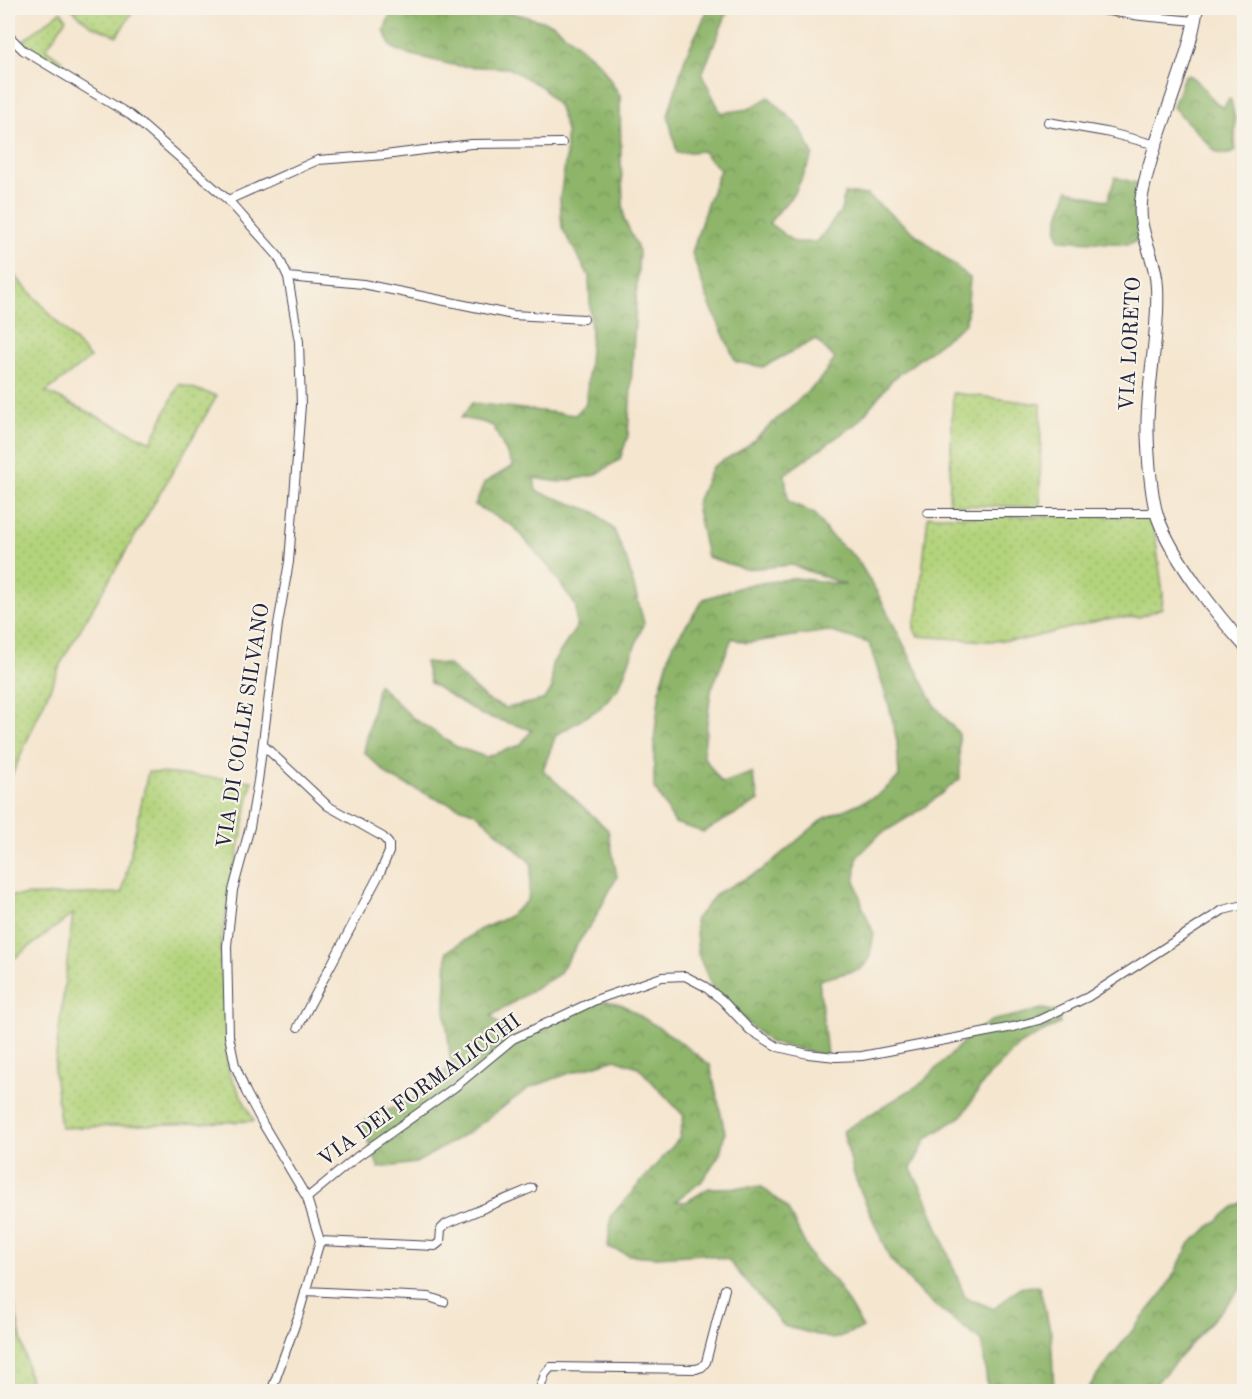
<svg xmlns="http://www.w3.org/2000/svg" width="1252" height="1399" font-family="'Old Standard TT',serif">
	<style>
		.grass { fill: url(#grass-dots); stroke: #6a7a5b; stroke-width: 1.5 }
		.forest { fill: url(#forest-crowns); stroke: #586c53; stroke-width: 1.5 }
		.lines { fill: none; stroke-linecap: round; stroke-linejoin: round }
		.street-casing { stroke: #423f51; stroke-width: 10 }
		.secondary-casing { stroke: #423f51; stroke-width: 14 }
		.street { stroke: #fff; stroke-width: 8 }
		.secondary { stroke: #fff; stroke-width: 12 }
		.labels { text-anchor: middle; dominant-baseline: central; stroke-width: 4.5; stroke-linejoin: round; paint-order: stroke }
		.street-label { font-size: 21px; fill: #22223b; stroke: #f7f3e8 }
	</style>
	<defs>
		<pattern id="grass-dots" width="8" height="8" patternUnits="userSpaceOnUse" patternTransform="scale(1.5)"><rect width="8" height="8" fill="#b3d37b"/><path d="M2 2h.1M6 6h.1" fill="none" stroke="#9ab56b" stroke-width="1.8" stroke-linecap="round"/></pattern>
		<pattern id="forest-crowns" width="20" height="18" patternUnits="userSpaceOnUse" patternTransform="scale(1.5)"><rect width="20" height="18" fill="#8eb56b"/><path d="M2 6a3 3 0 1 1 6 0M12 15a3 3 0 1 1 6 0" fill="none" stroke="#749359"/></pattern>
	</defs>
	<rect width="100%" height="100%" fill="#f7f3e8"/>
	<filter id="ink" filterUnits="userSpaceOnUse"><feTurbulence type="fractalNoise" baseFrequency=".0167" numOctaves="2"/><feDisplacementMap in="SourceGraphic" scale="12" xChannelSelector="R" yChannelSelector="G"/><feConvolveMatrix kernelMatrix="1 2 1 2 8 2 1 2 1" color-interpolation-filters="sRGB"/></filter>
	<filter id="wash" filterUnits="userSpaceOnUse"><feTurbulence type="fractalNoise" baseFrequency=".008" numOctaves="4" result="noise"/><feDisplacementMap in="SourceGraphic" scale="24" xChannelSelector="R" yChannelSelector="G"/><feGaussianBlur stdDeviation="1.35" result="paint"/><feColorMatrix in="noise" values="0 0 0 0 0 0 0 0 0 0 0 0 0 0 0 0 0 1.4 0 .05"/><feComposite in="paint" operator="in"/></filter>
	<g filter="url(#wash)">
		<rect width="100%" height="100%" fill="#f5e6cf"/>
		<path class="grass" d="M 71,8 L 135,8 L 117,36 L 90,25 Z
			M 61,11 L 66,19 L 46,49 L 62,61 L 59,64 L 20,43 Z
			M 8,268 L 90,358 L 46,392 L 151,442 L 179,384 L 217,396 L 64,657 L 12,775 L 8,773 Z
			M 953,393 L 1041,404 L 1040,507 L 949,505 Z
			M 928,516 L 1150,516 L 1153,519 L 1163,594 L 1162,608 L 1139,617 L 1105,619 L 1022,640 L 986,641 L 918,636 C 911,627 914,622 918,612 Z
			M 148,772 L 252,781 L 221,941 L 229,1072 L 254,1121 L 61,1128 L 54,1072 L 73,914 L 8,963 L 8,896 L 122,893 Z
			M 8,1276 L 32,1391 L 8,1390 Z"/>
		<path class="forest" d="M 431,8 L 513,13 L 553,24 L 601,65 L 620,96 L 621,163 L 624,219 L 639,251 L 628,436 L 620,459 L 596,475 L 559,482 L 534,478 L 536,491 L 595,512 L 614,530 L 627,561 L 644,623 L 619,687 L 599,709 L 556,735 L 543,770 L 608,830 L 617,877 L 594,920 L 578,943 L 559,974 L 491,1016 L 513,1039 L 598,999 L 623,1005 L 672,1036 L 710,1065 L 725,1132 L 720,1154 L 701,1182 L 675,1201 L 686,1202 L 709,1188 L 762,1187 L 787,1208 L 813,1260 L 836,1283 L 863,1328 L 833,1339 L 784,1326 L 728,1260 L 702,1254 L 657,1257 L 629,1255 L 608,1247 L 611,1216 L 679,1139 L 684,1116 L 638,1067 L 615,1059 L 570,1073 L 529,1088 L 469,1132 L 416,1163 L 379,1168 L 360,1123 L 413,1099 L 451,1065 L 445,1008 L 447,952 L 479,930 L 508,917 L 528,900 L 532,864 L 476,813 L 437,799 L 390,777 L 364,752 L 378,684 L 412,717 L 457,747 L 486,757 L 520,745 L 532,730 L 482,715 L 430,683 L 425,662 L 449,665 L 487,700 L 506,708 L 543,700 L 552,689 L 552,664 L 576,628 L 576,606 L 549,567 L 513,526 L 475,505 L 484,483 L 513,466 L 493,426 L 482,422 L 461,418 L 472,403 L 575,415 L 586,404 L 591,335 L 589,276 L 562,228 L 560,199 L 566,157 L 566,131 L 559,107 L 542,87 L 509,68 L 457,66 L 404,53 L 391,47 L 384,31 L 390,15 Z
			M 709,8 L 729,8 L 702,74 L 721,113 L 749,109 L 769,97 L 801,129 L 813,155 L 795,192 L 769,223 L 794,242 L 817,242 L 841,211 L 844,193 L 867,195 L 970,278 L 966,323 L 892,380 L 858,422 L 785,474 L 788,501 L 815,514 L 828,533 L 857,559 L 878,594 L 935,706 L 959,734 L 960,779 L 919,811 L 879,835 L 857,857 L 855,880 L 863,908 L 874,934 L 869,959 L 861,969 L 819,980 L 827,1056 L 769,1042 L 715,994 L 698,954 L 695,920 L 717,893 L 762,870 L 823,819 L 878,795 L 899,777 L 897,741 L 889,705 L 869,643 L 828,631 L 746,643 L 732,638 L 711,691 L 703,756 L 722,783 L 752,773 L 759,801 L 703,832 L 675,823 L 654,787 L 654,741 L 660,689 L 672,646 L 704,599 L 747,585 L 796,578 L 846,585 L 792,565 L 745,569 L 707,557 L 696,504 L 712,467 L 745,448 L 818,382 L 835,359 L 816,339 L 763,367 L 736,362 L 707,298 L 692,253 L 706,207 L 720,170 L 702,151 L 677,153 L 668,115 L 686,55 Z
			M 1188,75 C 1204,83 1208,99 1223,108 L 1229,99 L 1231,100 L 1235,120 L 1235,151 C 1227,156 1222,155 1215,151 L 1173,107 L 1184,76 Z
			M 1115,177 L 1140,184 L 1140,240 L 1128,244 L 1060,240 C 1052,227 1064,204 1068,190 L 1108,201 Z
			M 1042,1009 L 1057,1012 L 1060,1023 L 1019,1045 L 985,1080 L 962,1116 L 927,1138 L 911,1169 L 925,1195 L 965,1297 L 994,1309 L 1020,1287 L 1039,1286 L 1051,1333 L 1054,1391 L 988,1391 L 982,1342 L 923,1296 L 890,1259 L 855,1178 L 843,1131 L 922,1083 L 971,1034 L 991,1021 Z
			M 1244,1201 L 1244,1285 L 1149,1391 L 1086,1391 L 1111,1357 L 1166,1289 L 1190,1243 L 1235,1206 Z"/>
	</g>
	<g filter="url(#ink)">
		<g class="lines">
			<defs>
				<path id="street" d="M 1088,8 L 1141,16 L 1195,21
					M 8,35 L 23,50 L 130,115 L 140,123 L 228,200 L 278,256 L 288,277 L 299,342 L 301,405 L 289,562 L 278,624 L 258,781 L 250,827 L 233,890 L 227,946 L 229,1036 L 235,1065 L 246,1092 L 263,1124 L 307,1198 L 320,1241 L 298,1317 L 271,1392
					M 1048,122 L 1106,132 L 1157,145
					M 228,200 L 318,160 L 385,155 L 471,144 L 562,143
					M 288,277 L 363,284 L 513,315 L 584,319
					M 928,513 L 1156,513
					M 263,745 L 328,806 L 383,837 L 389,844 L 389,852 L 380,873 L 298,1027
					M 307,1198 L 358,1156 L 455,1087 L 513,1039 L 598,999 L 662,977 L 685,976 L 704,986 L 722,1000 L 750,1030 L 778,1047 L 808,1054 L 836,1057 L 862,1056 L 1013,1027 L 1039,1020 L 1088,997 L 1223,910 L 1244,905
					M 320,1241 L 435,1246 L 440,1242 L 441,1229 L 446,1224 L 532,1188
					M 305,1291 L 429,1297 L 444,1302
					M 539,1392 L 545,1374 L 551,1367 L 696,1369 L 702,1367 L 706,1362 L 725,1289"/>
				<path id="secondary" d="M 1197,8 C 1187,72 1155,131 1142,195 C 1135,233 1156,253 1157,287 C 1159,328 1150,369 1148,410 C 1146,434 1150,496 1158,518 C 1172,557 1216,614 1244,645"/>
			</defs>
			<use href="#street" class="street-casing"/>
			<use href="#secondary" class="secondary-casing"/>
			<use href="#street" class="street"/>
			<use href="#secondary" class="secondary"/>
		</g>
	</g>
	<g class="labels">
		<g class="street-label">
			<text transform="translate(1131 344) rotate(-87)">VIA LORETO</text>
			<text transform="translate(244 726) rotate(-81)">VIA DI COLLE SILVANO</text>
			<text transform="translate(420 1091) rotate(-36)">VIA DEI FORMALICCHI</text>
		</g>
	</g>
	<rect width="1252" height="1399" fill="none" stroke="#f7f3e8" stroke-width="30"/>
</svg>
